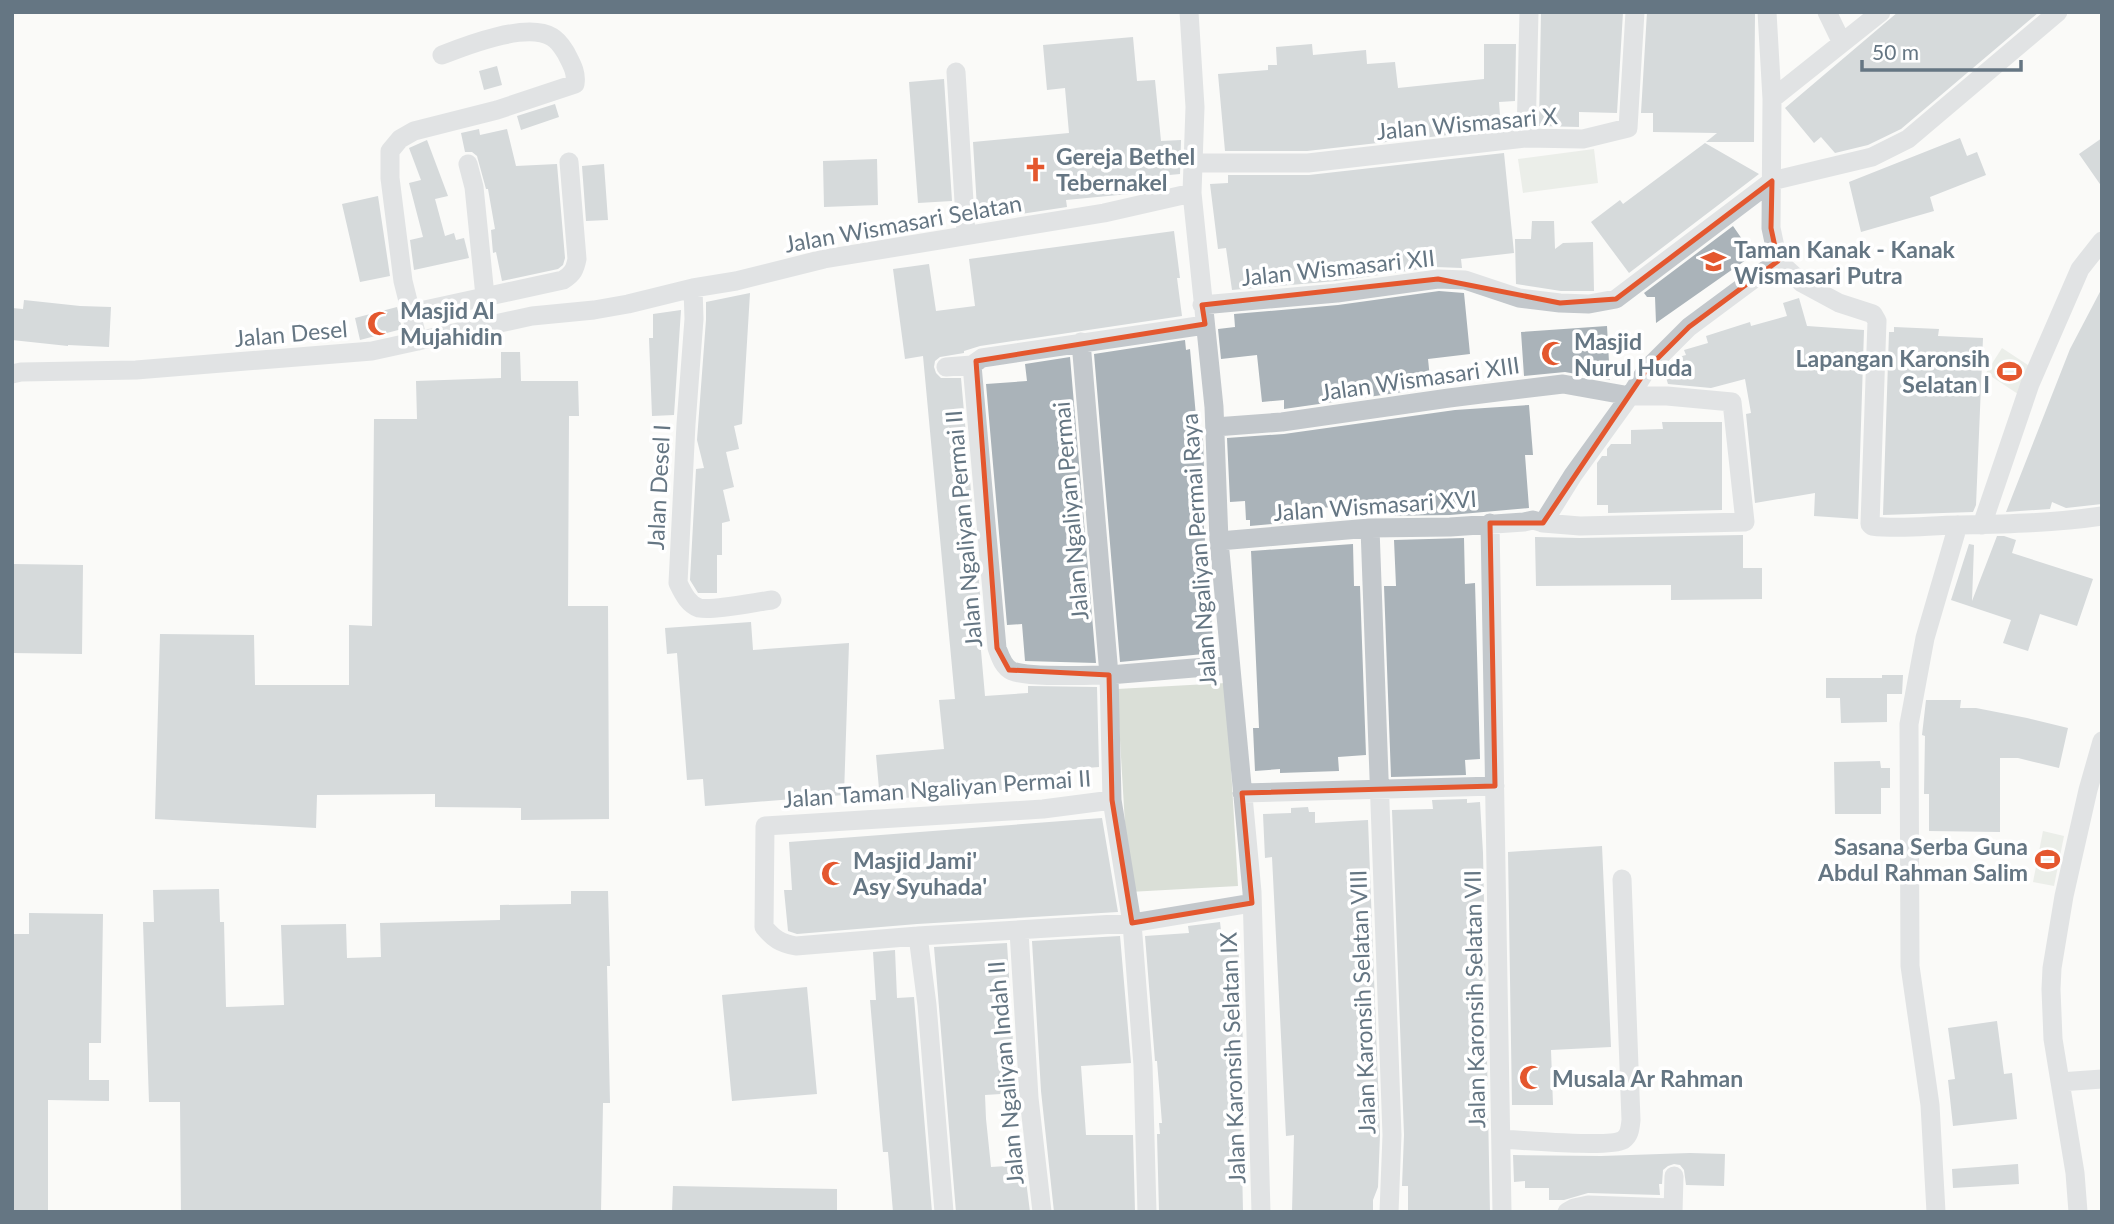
<svg xmlns="http://www.w3.org/2000/svg" width="2114" height="1224" font-family="Lato,sans-serif">
	<style>
		.green { fill: #dadfd7 }
		.building { fill: #aab3b9 }
		.lines { fill: none; stroke-linecap: round; stroke-linejoin: round }
		.street { stroke: #c3c8cc; stroke-width: 19 }
		.marked { fill: none; stroke: #e4572e; stroke-width: 5; stroke-linejoin: round }
		.labels { text-anchor: middle; dominant-baseline: central; stroke-width: 7; stroke-linejoin: round; paint-order: stroke }
		.street-label { font-size: 23px; fill: #657683; stroke: #fff }
		.poi-label { font-size: 23px; font-weight: bold; fill: #657683; stroke: #fff; text-anchor: start }
	</style>
	<rect width="100%" height="100%" fill="#fafaf8"/>
	<path class="green" d="M 1594,149 L 1598,183 L 1523,193 L 1518,159 Z
		M 2002,348 L 2034,369 L 2018,394 L 1986,373 Z
		M 1226,683 L 1238,886 L 1129,892 L 1117,689 Z
		M 2043,831 L 2064,836 L 2054,886 L 2033,882 Z"/>
	<path class="building" d="M 1541,12 L 1623,12 L 1617,113 L 1579,112 L 1579,127 L 1539,126 Z
		M 1647,12 L 1755,12 L 1754,142 L 1706,142 L 1717,133 L 1653,132 L 1653,113 L 1641,113 Z
		M 1898,12 L 2039,12 L 1901,129 L 1868,145 L 1835,153 L 1821,137 L 1814,143 L 1785,108 Z
		M 1133,37 L 1137,81 L 1155,80 L 1161,141 L 1181,140 L 1180,174 L 1137,178 L 1139,193 L 1066,200 L 1067,207 L 1014,215 L 1013,205 L 977,208 L 973,142 L 1069,133 L 1065,88 L 1047,90 L 1043,45 Z
		M 1312,44 L 1313,55 L 1366,50 L 1367,64 L 1395,62 L 1398,88 L 1484,79 L 1484,44 L 1516,44 L 1515,101 L 1499,102 L 1501,129 L 1307,151 L 1225,151 L 1218,74 L 1268,70 L 1268,65 L 1277,65 L 1276,47 Z
		M 497,66 L 502,85 L 484,90 L 479,71 Z
		M 944,79 L 952,201 L 918,203 L 909,82 Z
		M 555,104 L 559,117 L 521,130 L 517,116 Z
		M 479,129 L 480,135 L 507,129 L 516,166 L 557,164 L 565,258 L 563,265 L 558,269 L 502,281 L 496,252 L 493,253 L 491,230 L 495,229 L 488,189 L 486,189 L 477,156 L 472,152 L 465,152 L 461,133 Z
		M 1960,138 L 1967,156 L 1977,152 L 1986,175 L 1930,197 L 1934,211 L 1861,232 L 1849,182 Z
		M 2102,138 L 2102,187 L 2079,154 Z
		M 427,140 L 448,196 L 435,199 L 445,236 L 454,233 L 456,240 L 464,238 L 469,258 L 414,270 L 410,240 L 423,237 L 409,183 L 421,180 L 409,148 Z
		M 1705,143 L 1759,174 L 1629,273 L 1591,222 L 1620,200 L 1623,204 Z
		M 1504,153 L 1514,253 L 1461,259 L 1462,268 L 1436,267 L 1336,281 L 1232,290 L 1226,248 L 1218,249 L 1210,184 L 1228,183 L 1228,175 L 1309,175 Z
		M 877,159 L 878,205 L 824,207 L 823,161 Z
		M 604,164 L 608,220 L 586,221 L 582,166 Z
		M 378,196 L 390,276 L 360,282 L 342,204 Z
		M 1532,221 L 1554,221 L 1555,249 L 1563,243 L 1593,242 L 1594,291 L 1561,291 L 1516,284 L 1515,239 L 1531,239 Z
		M 1733,226 L 1753,255 L 1656,323 L 1655,297 L 1647,297 L 1644,293 Z
		M 1174,231 L 1180,278 L 1177,278 L 1182,316 L 980,346 L 964,351 L 964,353 L 940,357 L 935,361 L 934,367 L 936,373 L 941,378 L 961,378 L 983,628 L 979,628 L 985,696 L 1028,693 L 1028,686 L 1097,687 L 1099,767 L 1060,770 L 1060,785 L 880,800 L 876,755 L 944,749 L 939,700 L 955,699 L 923,356 L 905,359 L 893,269 L 929,264 L 936,311 L 975,306 L 969,259 Z
		M 2102,288 L 2102,504 L 2066,508 L 2052,502 L 2050,509 L 2006,512 L 2070,349 Z
		M 1439,291 L 1464,293 L 1470,354 L 1428,359 L 1431,388 L 1284,409 L 1284,400 L 1262,402 L 1257,355 L 1221,359 L 1218,329 L 1235,327 L 1234,314 L 1338,305 Z
		M 750,293 L 742,424 L 734,426 L 739,449 L 726,452 L 734,487 L 723,490 L 730,521 L 722,523 L 722,555 L 717,555 L 717,593 L 698,593 L 690,580 L 696,469 L 704,468 L 697,440 L 706,320 L 706,302 Z
		M 1799,298 L 1807,326 L 1864,330 L 1858,519 L 1814,516 L 1815,493 L 1755,503 L 1746,414 L 1751,413 L 1745,379 L 1711,388 L 1668,384 L 1664,371 L 1673,369 L 1671,363 L 1675,358 L 1686,355 L 1684,350 L 1708,343 L 1706,336 L 1750,322 L 1751,326 L 1787,316 L 1783,303 Z
		M 24,300 L 80,306 L 111,307 L 109,347 L 68,345 L 68,346 L 12,340 L 12,308 L 23,309 Z
		M 397,307 L 402,329 L 360,340 L 355,318 Z
		M 681,310 L 674,415 L 652,416 L 649,338 L 653,338 L 653,314 Z
		M 1607,326 L 1610,380 L 1565,372 L 1524,376 L 1521,332 Z
		M 1894,327 L 1939,329 L 1938,336 L 1983,338 L 1976,505 L 1973,512 L 1883,515 L 1889,332 L 1894,332 Z
		M 1185,340 L 1186,350 L 1190,349 L 1198,439 L 1203,438 L 1205,503 L 1202,503 L 1214,653 L 1120,662 L 1094,354 Z
		M 501,352 L 520,352 L 521,381 L 578,381 L 579,416 L 569,416 L 568,606 L 608,606 L 609,819 L 521,820 L 521,808 L 435,807 L 435,794 L 317,795 L 316,828 L 155,819 L 160,634 L 254,635 L 255,685 L 349,685 L 349,625 L 372,626 L 374,419 L 417,419 L 416,381 L 501,378 Z
		M 1070,357 L 1096,663 L 1025,661 L 1022,624 L 1007,625 L 986,384 L 1027,381 L 1025,364 Z
		M 1529,405 L 1533,455 L 1525,455 L 1529,508 L 1450,515 L 1372,516 L 1371,505 L 1318,508 L 1284,510 L 1285,523 L 1250,526 L 1250,520 L 1246,520 L 1245,501 L 1230,502 L 1227,438 L 1284,434 L 1455,410 Z
		M 1662,422 L 1722,422 L 1722,510 L 1608,513 L 1608,505 L 1597,505 L 1597,463 L 1602,456 L 1607,456 L 1607,449 L 1611,444 L 1631,444 L 1631,430 L 1663,429 Z
		M 1743,535 L 1743,568 L 1762,568 L 1762,599 L 1671,600 L 1671,585 L 1536,586 L 1535,537 L 1580,538 Z
		M 1997,536 L 2004,536 L 2016,540 L 2012,553 L 2093,579 L 2077,626 L 2040,614 L 2028,651 L 2003,643 L 2011,620 L 1951,600 L 1969,544 L 1974,545 L 1972,601 Z
		M 1464,538 L 1465,584 L 1475,583 L 1480,759 L 1465,760 L 1466,775 L 1391,777 L 1384,586 L 1396,586 L 1394,540 Z
		M 1353,544 L 1354,586 L 1360,586 L 1366,755 L 1338,757 L 1339,771 L 1280,773 L 1280,769 L 1255,771 L 1253,728 L 1259,728 L 1251,551 Z
		M 12,564 L 83,565 L 82,654 L 12,653 Z
		M 751,622 L 753,650 L 849,643 L 844,795 L 705,806 L 703,779 L 687,780 L 677,653 L 667,654 L 665,628 Z
		M 1882,675 L 1903,675 L 1902,694 L 1887,694 L 1887,722 L 1841,723 L 1840,698 L 1826,698 L 1826,678 L 1882,678 Z
		M 1926,700 L 1961,700 L 1960,708 L 1976,708 L 2027,718 L 2068,728 L 2059,768 L 2018,758 L 2000,758 L 2000,832 L 1929,831 L 1929,794 L 1924,794 L 1925,736 L 1922,735 Z
		M 1880,761 L 1881,768 L 1890,768 L 1890,788 L 1881,788 L 1881,814 L 1835,814 L 1834,762 Z
		M 1467,799 L 1467,803 L 1480,802 L 1483,853 L 1490,1212 L 1408,1212 L 1408,1186 L 1402,1186 L 1404,1135 L 1392,810 L 1433,809 L 1432,800 Z
		M 1308,807 L 1309,812 L 1315,812 L 1315,823 L 1368,820 L 1380,1135 L 1378,1187 L 1373,1200 L 1373,1212 L 1292,1212 L 1294,1135 L 1286,1136 L 1272,857 L 1265,858 L 1263,814 L 1291,813 L 1291,808 Z
		M 1102,818 L 1118,912 L 917,924 L 797,934 L 788,931 L 784,890 L 792,890 L 789,842 Z
		M 1602,846 L 1611,1047 L 1551,1050 L 1553,1105 L 1512,1105 L 1508,852 Z
		M 219,889 L 220,922 L 224,922 L 226,1007 L 284,1005 L 281,925 L 346,924 L 347,958 L 381,957 L 380,923 L 500,920 L 500,905 L 571,904 L 571,891 L 608,891 L 610,966 L 607,966 L 610,1103 L 603,1103 L 601,1212 L 181,1212 L 180,1102 L 149,1102 L 143,922 L 154,922 L 153,890 Z
		M 29,913 L 103,914 L 101,1043 L 89,1043 L 89,1080 L 109,1080 L 109,1101 L 48,1100 L 48,1212 L 12,1212 L 12,934 L 29,934 Z
		M 1220,922 L 1223,948 L 1238,947 L 1240,971 L 1246,1118 L 1241,1118 L 1243,1212 L 1159,1212 L 1157,1134 L 1160,1134 L 1159,1123 L 1162,1123 L 1157,1061 L 1155,1061 L 1145,936 L 1189,933 L 1188,926 Z
		M 1120,936 L 1131,1063 L 1081,1066 L 1086,1135 L 1133,1135 L 1135,1212 L 1054,1212 L 1041,1091 L 1032,941 Z
		M 1007,943 L 1016,1093 L 985,1095 L 986,1119 L 991,1167 L 1024,1165 L 1030,1212 L 956,1212 L 934,947 Z
		M 895,950 L 897,998 L 914,997 L 932,1212 L 893,1212 L 888,1152 L 883,1152 L 870,1000 L 876,1000 L 873,952 Z
		M 807,987 L 817,1094 L 732,1101 L 722,995 Z
		M 1997,1021 L 2004,1074 L 2012,1073 L 2017,1119 L 1953,1126 L 1948,1080 L 1955,1079 L 1948,1028 Z
		M 1690,1153 L 1725,1154 L 1724,1186 L 1686,1185 L 1684,1170 L 1680,1165 L 1674,1164 L 1668,1166 L 1663,1170 L 1662,1184 L 1659,1184 L 1660,1195 L 1588,1193 L 1564,1200 L 1549,1200 L 1549,1188 L 1525,1188 L 1525,1181 L 1514,1182 L 1513,1155 L 1601,1156 Z
		M 2018,1164 L 2019,1184 L 1953,1188 L 1952,1169 Z
		M 673,1186 L 837,1189 L 837,1212 L 672,1212 Z"/>
	<g class="lines">
		<path class="street" d="M 1189,12 L 1195,107 L 1192,193 L 1214,407 L 1219,541 L 1252,892 L 1261,1212
			M 1827,12 L 1842,43
			M 956,72 L 966,234
			M 1772,99 L 1881,12
			M 1526,138 L 1529,12
			M 1193,163 L 1308,163 L 1526,138 L 1583,139 L 1628,128 L 1635,12
			M 468,164 L 474,187 L 485,296
			M 1778,261 L 1802,283 L 1839,303 L 1873,314 L 1877,321 L 1870,524 L 1872,526 C 1902,530 1930,525 1960,525 C 2007,524 2055,523 2102,516
			M 693,288 L 694,319 L 686,424 L 678,583 C 683,593 688,604 699,608 C 713,611 756,602 772,600
			M 1202,305 L 1337,293 L 1438,279 L 1465,280 L 1519,298 L 1560,303 L 1589,304 L 1616,299 L 1772,181 L 1872,157 L 1908,139 L 2058,12
			M 411,313 L 563,280 C 573,274 575,269 577,259 L 569,162
			M 418,341 L 403,281 L 390,178 L 390,151 L 400,139 L 414,131 L 497,110 L 575,84 C 577,72 571,63 566,53 C 562,47 559,41 552,37 C 527,22 467,45 442,55
			M 972,365 L 997,648 C 1000,656 1003,667 1012,671 C 1029,678 1087,675 1109,675 L 1081,342
			M 972,365 L 982,358 L 1205,325
			M 946,367 L 972,365
			M 12,374 L 21,372 L 136,370 L 372,351 L 532,316 L 594,310 L 628,304 L 693,288 L 736,281 L 824,259 L 1104,213 L 1192,193
			M 1215,427 L 1282,422 L 1449,398 L 1563,384 L 1630,396 L 1667,396 L 1732,402 L 1745,522 L 1580,526 L 1543,523
			M 1490,523 L 1502,1212
			M 1982,525 L 2030,384 L 2080,269 L 2102,241
			M 1370,528 L 1392,1135 L 1389,1212
			M 1219,541 L 1370,528 L 1450,527 L 1524,522 L 1533,520 L 1543,523 L 1573,475 L 1630,396 L 1647,369 L 1689,327 L 1778,261 L 1771,228 L 1772,99 L 1767,12
			M 1230,665 L 1109,675 L 1112,800 L 1132,923 L 1252,903
			M 1242,793 L 1495,786
			M 1112,800 L 1043,809 L 765,826 L 764,927 C 774,939 780,943 796,946 L 918,936 L 1132,923 L 1143,1065 L 1147,1212
			M 1019,931 L 1029,1098 L 1042,1212
			M 918,936 L 927,1005 L 944,1212
			M 2060,1082 L 2102,1079
			M 1501,1139 C 1523,1140 1609,1148 1623,1140 C 1630,1135 1630,1128 1631,1120 L 1622,879
			M 1567,1212 L 1574,1208 L 1588,1205 L 1673,1208
			M 1673,1212 L 1674,1176
			M 1936,1212 L 1930,1105 L 1910,966 L 1909,724 L 1925,638 L 1958,525
			M 2078,1212 L 2075,1173 L 2053,1039 L 2051,989 L 2052,968 L 2064,896 L 2088,790 L 2102,741"/>
	</g>
	<path d="M0 0H2114V1224H0ZM 1772,181 L 1771,228 L 1778,261 L 1689,327 L 1647,369 L 1543,523 L 1490,523 L 1495,786 L 1242,793 L 1252,903 L 1132,923 L 1112,800 L 1109,675 L 1009,670 L 997,648 L 976,361 L 1205,324 L 1202,305 L 1438,279 L 1560,303 L 1616,299 Z" fill="#fafaf8" fill-opacity=".55" fill-rule="evenodd"/>
	<path class="marked" d="M 1772,181 L 1771,228 L 1778,261 L 1689,327 L 1647,369 L 1543,523 L 1490,523 L 1495,786 L 1242,793 L 1252,903 L 1132,923 L 1112,800 L 1109,675 L 1009,670 L 997,648 L 976,361 L 1205,324 L 1202,305 L 1438,279 L 1560,303 L 1616,299 Z"/>
	<defs>
		<symbol id="church-bare" viewBox="-9 -9 18 18"><path d="M-1.2-6h2.4v3.5h3.3v2.4h-3.3V6h-2.4V-.1h-3.3v-2.4h3.3Z" fill="#e4572e" stroke="#fff" stroke-width="2.5" paint-order="stroke"/></symbol>
		<symbol id="school-bare" viewBox="-9 -9 18 18"><path d="M0-5L7-2L0 1L-7-2ZM-4 1L0 2.5L4 1V4Q0 6-4 4Z" fill="#e4572e" stroke="#fff" stroke-width="2.5" paint-order="stroke"/></symbol>
		<symbol id="mosque-bare" viewBox="-9 -9 18 18"><path d="M3.5-4.9A6 6 0 1 0 3.5 4.9A5 5 0 1 1 3.5-4.9Z" fill="#e4572e" stroke="#fff" stroke-width="2.5" paint-order="stroke"/></symbol>
		<symbol id="stadium-bare" viewBox="-9 -9 18 18"><path d="M0-5a6.5 5 0 1 0 0 10a6.5 5 0 1 0 0-10ZM-3.5-1.8h7v3.6h-7Z" fill="#e4572e" stroke="#fff" stroke-width="2.5" paint-order="stroke"/></symbol>
	</defs>
	<g fill-rule="evenodd">
		<use href="#church-bare" x="1018" y="152" width="35" height="35"/>
		<use href="#school-bare" x="1696" y="244" width="35" height="35"/>
		<use href="#mosque-bare" x="362" y="306" width="35" height="35"/>
		<use href="#mosque-bare" x="1536" y="336" width="35" height="35"/>
		<use href="#stadium-bare" x="1992" y="354" width="35" height="35"/>
		<use href="#stadium-bare" x="2030" y="842" width="35" height="35"/>
		<use href="#mosque-bare" x="816" y="856" width="35" height="35"/>
		<use href="#mosque-bare" x="1514" y="1060" width="35" height="35"/>
	</g>
	<g class="labels">
		<g class="street-label">
			<text transform="translate(1467 123) rotate(-5)">Jalan Wismasari X</text>
			<text transform="translate(903 223) rotate(-10)">Jalan Wismasari Selatan</text>
			<text transform="translate(1338 267) rotate(-6)">Jalan Wismasari XII</text>
			<text transform="translate(291 333) rotate(-5)">Jalan Desel</text>
			<text transform="translate(1420 378) rotate(-8)">Jalan Wismasari XIII</text>
			<text transform="translate(658 487) rotate(-87)">Jalan Desel I</text>
			<text transform="translate(1375 505) rotate(-4)">Jalan Wismasari XVI</text>
			<text transform="translate(1070 511) rotate(-95)">Jalan Ngaliyan Permai</text>
			<text transform="translate(963 529) rotate(-95)">Jalan Ngaliyan Permai II</text>
			<text transform="translate(1198 550) rotate(-94)">Jalan Ngaliyan Permai Raya</text>
			<text transform="translate(937 788) rotate(-4)">Jalan Taman Ngaliyan Permai II</text>
			<text transform="translate(1474 999) rotate(-91)">Jalan Karonsih Selatan VII</text>
			<text transform="translate(1362 1002) rotate(-92)">Jalan Karonsih Selatan VIII</text>
			<text transform="translate(1232 1058) rotate(-92)">Jalan Karonsih Selatan IX</text>
			<text transform="translate(1005 1073) rotate(-95)">Jalan Ngaliyan Indah II</text>
		</g>
		<g class="poi-label">
			<text x="1056" y="156">Gereja Bethel<tspan x="1056" dy="26">Tebernakel</tspan></text>
			<text x="1734" y="249">Taman Kanak - Kanak<tspan x="1734" dy="26">Wismasari Putra</tspan></text>
			<text x="400" y="310">Masjid Al<tspan x="400" dy="26">Mujahidin</tspan></text>
			<text x="1574" y="341">Masjid<tspan x="1574" dy="26">Nurul Huda</tspan></text>
			<text x="1990" y="358" text-anchor="end">Lapangan Karonsih<tspan x="1990" dy="26">Selatan I</tspan></text>
			<text x="2028" y="846" text-anchor="end">Sasana Serba Guna<tspan x="2028" dy="26">Abdul Rahman Salim</tspan></text>
			<text x="853" y="860">Masjid Jami'<tspan x="853" dy="26">Asy Syuhada'</tspan></text>
			<text x="1552" y="1078">Musala Ar Rahman</text>
		</g>
	</g>
	<rect width="2114" height="1224" fill="none" stroke="#657683" stroke-width="28"/>
	<path d="M1862 60v10h159v-10" fill="none" stroke="#657683" stroke-width="3.5"/>
	<text x="1872" y="60" font-size="21" fill="#657683" stroke="#ffffff" stroke-width="5" paint-order="stroke">50 m</text>
</svg>
